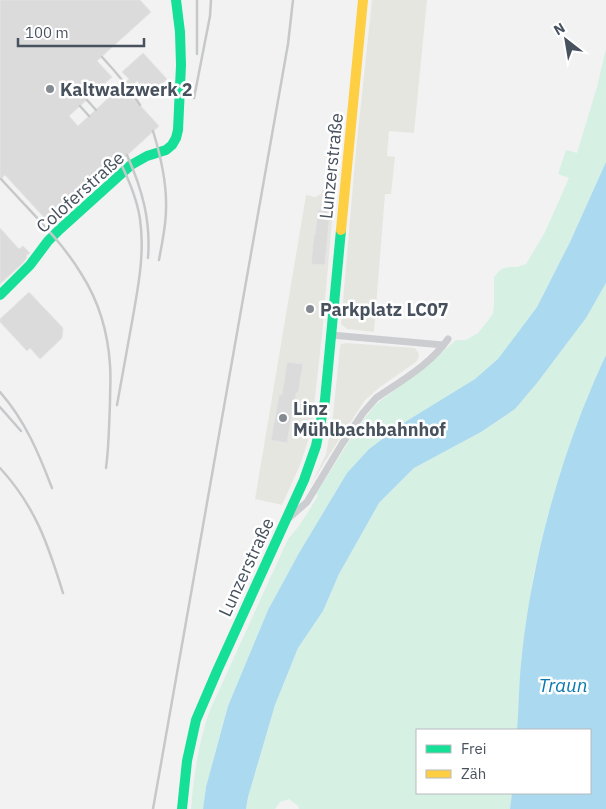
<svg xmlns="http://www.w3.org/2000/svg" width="606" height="809" font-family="'IBM Plex Sans',sans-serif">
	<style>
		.commercial { fill: #e6e6e1 }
		.green { fill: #d6f1e4 }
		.water { fill: #abd9ef }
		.building { fill: #dbdbdc; stroke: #e3e4e5 }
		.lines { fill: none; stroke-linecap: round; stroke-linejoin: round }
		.street { stroke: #cccdd0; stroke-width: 7 }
		.fast { stroke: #16e098; stroke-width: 10 }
		.slow { stroke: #ffcf43; stroke-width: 10 }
		.rail { stroke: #c7c8ca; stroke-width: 2.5 }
		.poi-dot { fill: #848a92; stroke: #fff; stroke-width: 2 }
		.labels { text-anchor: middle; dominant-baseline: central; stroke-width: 5; stroke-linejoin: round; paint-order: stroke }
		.poi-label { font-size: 18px; font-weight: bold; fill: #48525f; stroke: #fff; text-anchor: start }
		.street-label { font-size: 18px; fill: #48525f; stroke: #fff }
		.water-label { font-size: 19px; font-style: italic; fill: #097ab1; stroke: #fff }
	</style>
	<rect width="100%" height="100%" fill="#f2f2f2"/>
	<path class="commercial" d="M 372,0 L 427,0 L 414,133 L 389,131 L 387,156 L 395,157 L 391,194 L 385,194 L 374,332 L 347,329 L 341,324 L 356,150 Z
		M 338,153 L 322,335 L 312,424 L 307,444 L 300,465 L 282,505 L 255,499 L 306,195 L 315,197 L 321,194 Z
		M 347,343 L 415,348 L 419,354 L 418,359 L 416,362 L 380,387 L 365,400 L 324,463 L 311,485 L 326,454 L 333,415 L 340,347 L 341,344 Z"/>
	<path class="green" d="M 606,49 L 606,162 L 570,242 L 537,307 L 498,360 L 475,379 L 405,422 L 369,449 L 347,473 L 299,553 L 268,610 L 228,706 L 206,787 L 203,809 L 191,809 C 194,775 198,743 210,710 L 288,539 L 299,526 L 318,496 L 316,494 L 358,427 L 376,404 L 424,368 L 456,340 L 466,340 L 478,333 L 493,314 L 494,303 L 494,277 L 501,269 L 509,267 L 517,267 L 526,264 L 545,232 L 569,178 L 558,174 L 566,150 L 577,153 L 597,87 Z
		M 606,283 L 606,355 L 599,369 L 548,515 L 533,577 L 522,654 L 517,730 L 417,730 L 417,793 L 512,793 L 510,809 L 299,809 L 298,806 L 289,799 L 280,802 L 275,809 L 246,809 L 248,797 L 275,705 L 298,648 L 323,611 L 339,574 L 379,503 L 414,468 L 481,432 L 515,409 L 537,383 L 586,318 Z"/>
	<path class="water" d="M 606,162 L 606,283 L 586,318 L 537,383 L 515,409 L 481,432 L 414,468 L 379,503 L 339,574 L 323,611 L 298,648 L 275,705 L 248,797 L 246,809 L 203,809 L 206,787 L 228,706 L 268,610 L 299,553 L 347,473 L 369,449 L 405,422 L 475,379 L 498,359 L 537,307 L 570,242 Z
		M 606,355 L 606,809 L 510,809 L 512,793 L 590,793 L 590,730 L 517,730 C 519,705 519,679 522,654 C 531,571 552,489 582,411 C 590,392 597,373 606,355 Z"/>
	<path class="building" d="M 0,0 L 140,0 L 151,12 L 97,61 L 112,77 L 69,116 L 78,126 L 129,79 L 122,72 L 143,53 L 167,79 L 150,95 L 137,81 L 127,91 L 159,126 L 51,225 L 5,175 L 0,180 Z
		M 318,210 L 330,211 L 325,265 L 311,264 L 314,234 L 315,235 Z
		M 0,228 L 19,249 L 23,246 L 30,253 L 26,256 L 27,257 L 23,263 L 0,284 Z
		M 29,292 L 63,328 L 62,338 L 40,359 L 30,348 L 27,351 L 0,322 L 0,319 Z
		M 287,362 L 303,364 L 298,393 L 296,393 L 287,443 L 271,440 L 279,395 L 282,395 Z"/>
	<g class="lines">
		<path class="street" d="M 331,335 L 443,345
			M 289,518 L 307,502 L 342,444 L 363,413 L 376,398 C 401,381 431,364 448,339"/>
		<path class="fast" d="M 0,295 L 30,265 L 48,241 L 59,230 L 131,165 L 147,156 L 166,150 L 172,145 L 176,138 L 178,130 L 181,65 L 180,32 L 176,0
			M 182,809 L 187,761 L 196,720 L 217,671 L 304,480 L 316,446 L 325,400 L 341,230"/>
		<path class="slow" d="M 341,230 L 363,0"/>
		<path class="rail" d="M 197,54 L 197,0
			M 102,57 C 116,72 129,87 140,105
			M 194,98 L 210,16 L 211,0
			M 87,100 L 96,110
			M 80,106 L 89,116
			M 153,131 C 161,157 167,182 166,209 C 166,226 162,243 159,260
			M 127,155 C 142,189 151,220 148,258
			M 1,179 C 28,209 62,241 82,275 C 99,302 108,333 110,365 C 111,377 110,390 110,403 C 109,425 109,446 106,468
			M 0,392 C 25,420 39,454 52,488
			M 117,405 C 122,377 127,350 132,322 C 138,288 145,254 140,219 C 137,199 129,180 120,162
			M 0,407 L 21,431
			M 0,468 C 35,506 48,544 63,593
			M 153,809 L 288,44 L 293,0"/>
	</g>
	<g class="poi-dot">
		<circle cx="50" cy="89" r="5"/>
		<circle cx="310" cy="309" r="5"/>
		<circle cx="283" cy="418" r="5"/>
	</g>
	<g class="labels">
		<g class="poi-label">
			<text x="60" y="89">Kaltwalzwerk 2</text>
			<text x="320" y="309">Parkplatz LC07</text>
			<text x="293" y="408">Linz<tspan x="293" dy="21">Mühlbachbahnhof</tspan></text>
		</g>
		<g class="street-label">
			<text transform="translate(331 166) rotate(-84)">Lunzerstraße</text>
			<text transform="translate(80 192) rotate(-42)">Coloferstraße</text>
			<text transform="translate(246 567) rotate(-65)">Lunzerstraße</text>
		</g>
		<g class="water-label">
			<text x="563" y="685">Traun</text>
		</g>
	</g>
	<rect x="416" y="729" width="175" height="65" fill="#ffffff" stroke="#b6babf"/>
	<rect x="426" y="745" width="25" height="8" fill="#16e098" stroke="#b6babf"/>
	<text x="461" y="754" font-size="15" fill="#48525f">Frei</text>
	<rect x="426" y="770" width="25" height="8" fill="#ffcf43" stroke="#b6babf"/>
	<text x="461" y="779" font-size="15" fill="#48525f">Zäh</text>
	<g transform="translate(566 40) rotate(329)" stroke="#ffffff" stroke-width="4" paint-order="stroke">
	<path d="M0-4L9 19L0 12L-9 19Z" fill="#48525f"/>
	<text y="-8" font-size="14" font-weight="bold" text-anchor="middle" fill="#48525f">N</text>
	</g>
	<path d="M18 38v8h126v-8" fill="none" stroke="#48525f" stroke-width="2.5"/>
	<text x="25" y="38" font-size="15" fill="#48525f" stroke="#ffffff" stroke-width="4" paint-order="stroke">100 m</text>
</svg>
